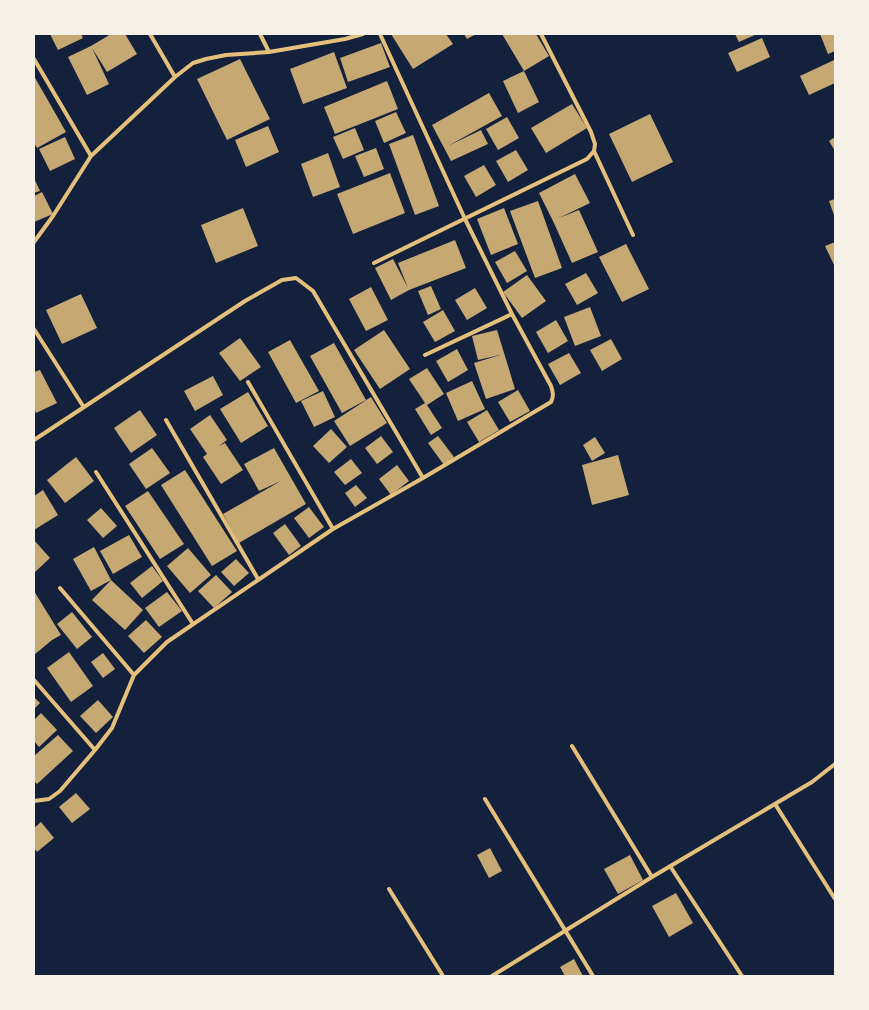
<svg xmlns="http://www.w3.org/2000/svg" width="869" height="1010" font-family="'Alegreya Sans',sans-serif">
	<style>
		.building { fill: #c6a872 }
		.lines { fill: none; stroke-linecap: round; stroke-linejoin: round }
		.minor { stroke: #e5c07b; stroke-width: 4 }
	</style>
	<rect width="100%" height="100%" fill="#14213d"/>
	<path class="building" d="M 50,34 L 81,34 L 83,38 L 58,50 Z
		M 111,34 L 125,34 L 137,54 L 107,72 L 92,48 L 109,84 L 87,95 L 68,57 L 91,46 Z
		M 391,34 L 446,34 L 453,44 L 413,69 Z
		M 464,34 L 476,34 L 467,39 Z
		M 502,34 L 536,34 L 549,56 L 524,71 Z
		M 735,34 L 757,34 L 739,42 Z
		M 820,34 L 835,34 L 835,51 L 828,54 Z
		M 762,38 L 770,57 L 737,72 L 728,53 Z
		M 381,43 L 390,67 L 348,82 L 340,58 Z
		M 334,52 L 347,88 L 303,104 L 290,69 Z
		M 240,59 L 270,119 L 227,140 L 197,79 Z
		M 834,60 L 835,63 L 835,83 L 809,95 L 800,76 Z
		M 524,71 L 539,102 L 518,113 L 503,81 Z
		M 34,76 L 66,132 L 37,148 L 34,143 Z
		M 387,81 L 398,109 L 335,134 L 324,107 Z
		M 489,93 L 502,116 L 448,146 L 481,130 L 488,144 L 451,161 L 432,125 Z
		M 572,104 L 587,128 L 546,153 L 531,128 Z
		M 396,112 L 406,133 L 384,143 L 375,121 Z
		M 650,114 L 673,162 L 632,182 L 609,134 Z
		M 507,117 L 519,138 L 498,150 L 486,129 Z
		M 268,126 L 279,152 L 246,167 L 235,140 Z
		M 355,128 L 364,150 L 343,159 L 333,137 Z
		M 413,135 L 439,206 L 415,215 L 389,144 Z
		M 65,137 L 75,159 L 50,171 L 39,149 Z
		M 835,137 L 835,151 L 829,141 Z
		M 376,148 L 384,169 L 364,177 L 355,156 Z
		M 516,150 L 528,170 L 508,182 L 496,161 Z
		M 328,153 L 340,187 L 313,197 L 301,164 Z
		M 484,165 L 496,185 L 476,197 L 464,176 Z
		M 390,173 L 405,213 L 353,234 L 337,194 Z
		M 575,174 L 590,203 L 559,218 L 579,210 L 598,252 L 572,263 L 553,221 L 539,193 Z
		M 34,178 L 40,191 L 34,193 Z
		M 42,192 L 53,214 L 34,222 L 34,196 Z
		M 835,199 L 835,218 L 829,201 Z
		M 538,201 L 562,268 L 535,278 L 510,211 Z
		M 243,208 L 258,246 L 216,263 L 201,225 Z
		M 504,208 L 518,244 L 491,255 L 477,219 Z
		M 455,240 L 466,268 L 409,290 L 391,300 L 375,268 L 393,259 L 408,288 L 398,263 Z
		M 835,242 L 835,267 L 825,246 Z
		M 626,244 L 649,289 L 622,302 L 599,257 Z
		M 515,251 L 527,271 L 507,283 L 495,262 Z
		M 586,273 L 598,293 L 577,305 L 565,284 Z
		M 527,275 L 546,301 L 522,318 L 503,292 Z
		M 431,286 L 441,309 L 428,315 L 418,291 Z
		M 371,287 L 388,320 L 366,331 L 349,299 Z
		M 475,288 L 487,308 L 467,320 L 455,300 Z
		M 81,294 L 97,328 L 62,344 L 46,310 Z
		M 590,307 L 601,336 L 575,346 L 564,317 Z
		M 443,310 L 455,331 L 435,342 L 423,322 Z
		M 556,320 L 568,341 L 548,353 L 536,332 Z
		M 384,330 L 410,369 L 380,389 L 354,350 Z
		M 497,330 L 515,389 L 486,399 L 474,363 L 500,355 L 478,360 L 472,336 Z
		M 240,338 L 261,367 L 240,381 L 219,353 Z
		M 611,339 L 622,359 L 602,371 L 590,350 Z
		M 290,340 L 319,391 L 296,403 L 268,352 Z
		M 334,343 L 366,400 L 342,413 L 310,356 Z
		M 457,349 L 468,370 L 448,382 L 436,361 Z
		M 569,353 L 581,373 L 560,385 L 548,364 Z
		M 427,368 L 444,394 L 427,405 L 442,428 L 431,435 L 415,409 L 425,403 L 409,379 Z
		M 40,370 L 57,403 L 36,413 L 34,408 L 34,372 Z
		M 213,376 L 223,395 L 195,411 L 184,391 Z
		M 472,381 L 485,409 L 458,421 L 446,393 Z
		M 518,390 L 530,411 L 510,422 L 498,402 Z
		M 323,391 L 335,417 L 314,427 L 301,401 Z
		M 248,392 L 268,426 L 241,443 L 220,409 Z
		M 371,397 L 387,423 L 350,446 L 334,421 Z
		M 140,410 L 157,435 L 131,453 L 114,428 Z
		M 487,410 L 499,430 L 479,442 L 467,422 Z
		M 210,415 L 227,440 L 219,446 L 225,443 L 243,470 L 221,484 L 203,457 L 207,454 L 190,429 Z
		M 331,429 L 347,447 L 329,463 L 313,446 Z
		M 381,436 L 393,452 L 377,464 L 365,448 Z
		M 438,436 L 454,457 L 444,465 L 428,443 Z
		M 595,437 L 605,453 L 592,461 L 583,445 Z
		M 152,448 L 170,473 L 146,489 L 129,464 Z
		M 274,448 L 306,504 L 239,543 L 223,514 L 281,481 L 259,491 L 244,464 Z
		M 618,455 L 629,495 L 592,505 L 582,465 Z
		M 76,457 L 94,481 L 65,503 L 47,480 Z
		M 351,459 L 362,473 L 345,485 L 334,472 Z
		M 397,465 L 409,481 L 391,495 L 379,479 Z
		M 185,470 L 237,551 L 212,566 L 161,485 Z
		M 356,485 L 367,498 L 355,507 L 345,493 Z
		M 43,490 L 58,515 L 34,530 L 34,496 Z
		M 148,491 L 184,544 L 160,559 L 125,506 Z
		M 309,507 L 324,527 L 309,538 L 294,518 Z
		M 101,508 L 117,526 L 103,538 L 87,520 Z
		M 285,524 L 301,546 L 289,555 L 273,533 Z
		M 129,535 L 142,557 L 113,574 L 100,551 Z
		M 34,540 L 50,558 L 34,573 Z
		M 94,547 L 111,580 L 91,591 L 73,559 Z
		M 188,548 L 211,575 L 190,593 L 167,566 Z
		M 236,559 L 249,573 L 234,586 L 221,572 Z
		M 152,566 L 163,581 L 142,598 L 130,583 Z
		M 216,575 L 232,592 L 214,608 L 198,591 Z
		M 111,580 L 143,610 L 125,630 L 92,600 Z
		M 34,591 L 61,635 L 52,640 L 34,655 Z
		M 167,592 L 182,611 L 159,627 L 145,608 Z
		M 72,612 L 92,637 L 77,649 L 57,624 Z
		M 146,620 L 162,637 L 144,653 L 128,636 Z
		M 69,652 L 93,686 L 71,702 L 47,668 Z
		M 103,653 L 115,669 L 103,678 L 91,662 Z
		M 34,697 L 40,703 L 34,709 Z
		M 98,700 L 113,717 L 96,733 L 80,716 Z
		M 41,713 L 57,730 L 39,747 L 34,741 L 34,720 Z
		M 58,735 L 73,751 L 37,784 L 34,781 L 34,756 Z
		M 76,793 L 90,809 L 72,823 L 59,807 Z
		M 41,822 L 54,838 L 37,852 L 34,848 L 34,828 Z
		M 490,848 L 502,871 L 489,878 L 477,855 Z
		M 630,855 L 643,880 L 618,894 L 604,869 Z
		M 676,893 L 693,923 L 669,937 L 652,906 Z
		M 574,959 L 583,976 L 565,976 L 560,967 Z"/>
	<g class="lines">
		<path class="minor" d="M 150,34 L 175,77
			M 260,34 L 269,52
			M 541,34 L 591,132 L 595,144 L 594,151 L 633,235
			M 34,59 L 91,156
			M 34,242 L 53,216 L 91,156 L 175,77 L 193,63 L 206,59 L 226,55 L 269,52 L 345,39 L 363,34
			M 374,263 L 587,159 L 594,151
			M 34,329 L 83,406
			M 425,355 L 512,314
			M 248,382 L 333,529
			M 166,420 L 258,579
			M 34,440 L 245,301 L 282,280 L 296,278 L 313,291 L 423,478
			M 96,472 L 193,624
			M 60,588 L 134,675
			M 34,680 L 95,750
			M 572,746 L 652,877
			M 485,799 L 593,976
			M 34,801 L 49,799 L 60,791 L 95,750 L 112,728 L 134,675 L 167,642 L 333,529 L 423,478 L 551,402 C 554,396 553,392 551,386 L 512,314 L 465,219 L 380,34
			M 775,804 L 835,899
			M 670,866 L 742,976
			M 389,889 L 443,976
			M 492,976 L 652,877 L 812,782 L 835,764"/>
	</g>
	<rect width="869" height="1010" fill="none" stroke="#f6f1e7" stroke-width="70"/>
</svg>
